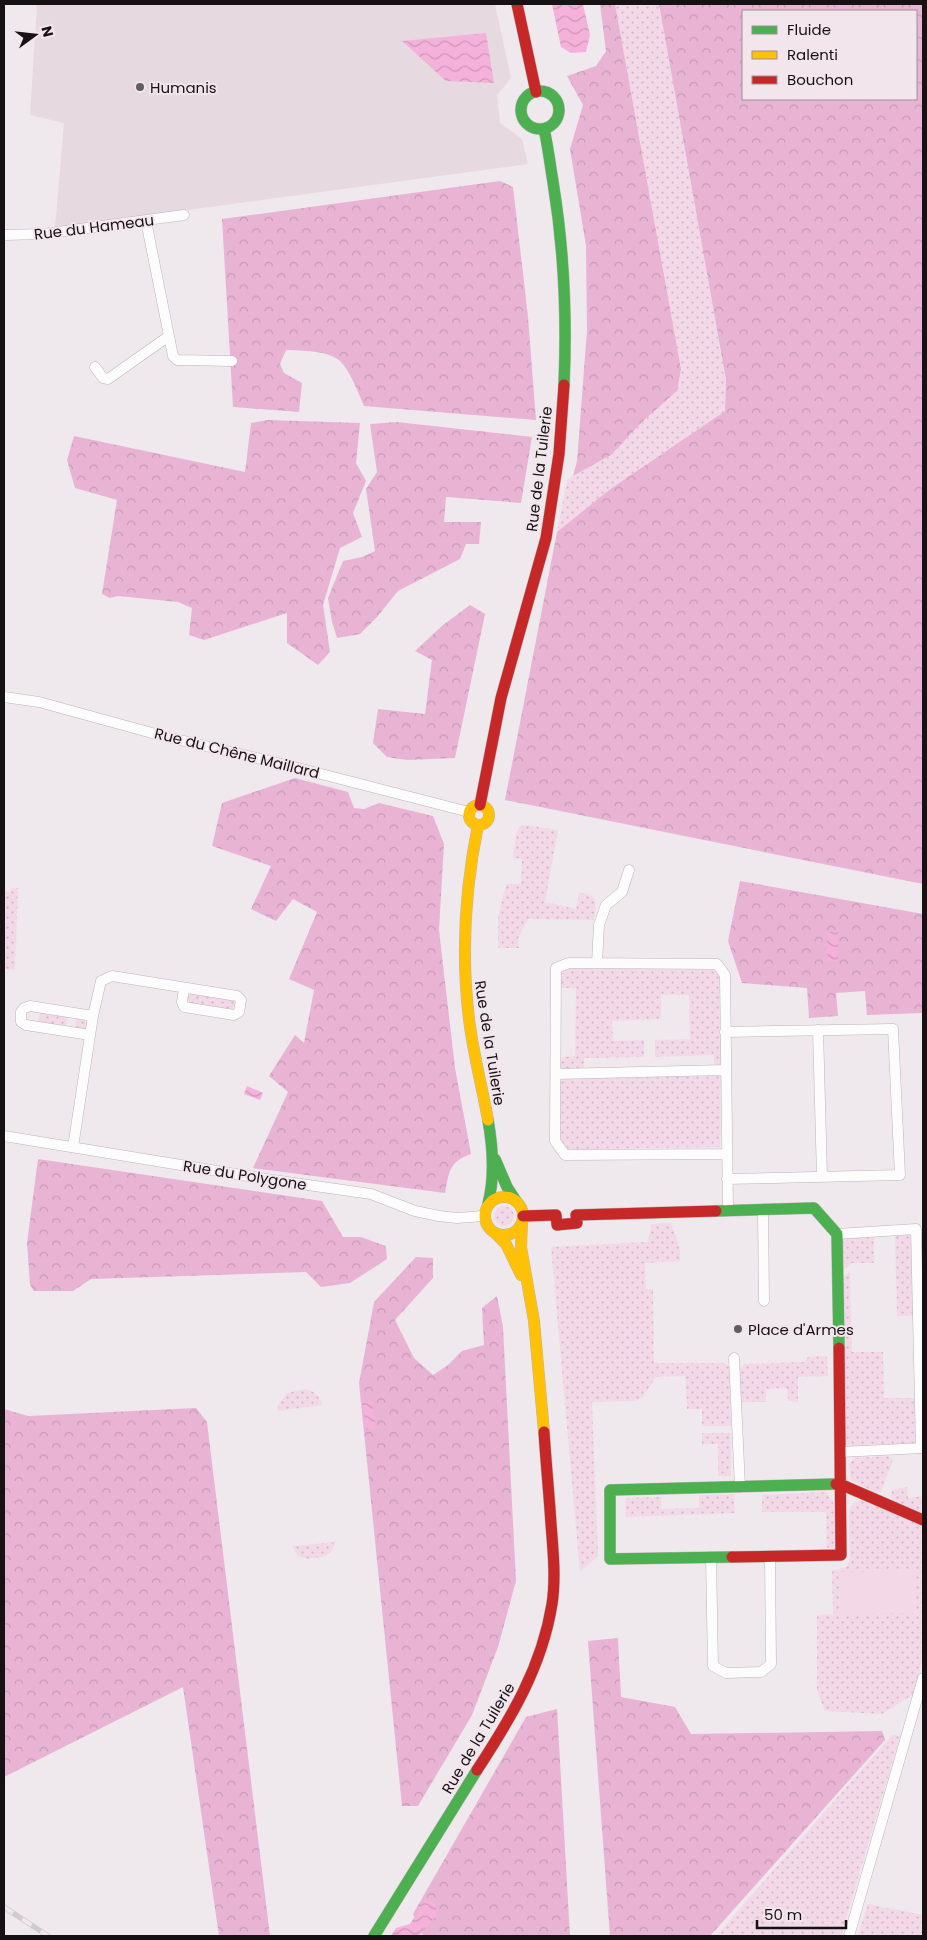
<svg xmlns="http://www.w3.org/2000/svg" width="927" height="1940" font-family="Poppins,sans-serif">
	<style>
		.built { fill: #e7d9e0 }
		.grass { fill: url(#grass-dots) }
		.forest { fill: url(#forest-crowns); fill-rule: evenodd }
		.garden { fill: #f3d9e8 }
		.water { fill: url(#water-waves) }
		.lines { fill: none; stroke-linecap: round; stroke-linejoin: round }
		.street-casing { stroke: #bab5b8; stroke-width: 11 }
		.fast-casing { stroke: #bab5b8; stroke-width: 12 }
		.slow-casing { stroke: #bab5b8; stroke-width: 12 }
		.jam-casing { stroke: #bab5b8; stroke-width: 12 }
		.street { stroke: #fdfcfc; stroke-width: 10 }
		.fast { stroke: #4caf50; stroke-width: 11 }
		.slow { stroke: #ffc107; stroke-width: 11 }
		.jam { stroke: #c62828; stroke-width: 11 }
		.rail-casing { stroke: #cecccd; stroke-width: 5.5 }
		.rail { stroke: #f2e5ec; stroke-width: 4; stroke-dasharray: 11; stroke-linecap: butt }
		.poi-dot { fill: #625d60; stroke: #f2e5ec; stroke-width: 2 }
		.labels { text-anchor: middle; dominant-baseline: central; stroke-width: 4; stroke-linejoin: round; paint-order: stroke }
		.poi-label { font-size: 15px; fill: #161214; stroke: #f2e5ec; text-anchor: start }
		.street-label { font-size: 15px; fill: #161214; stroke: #f2e5ec }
	</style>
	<defs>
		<pattern id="grass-dots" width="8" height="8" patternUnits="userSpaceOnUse" patternTransform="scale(1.25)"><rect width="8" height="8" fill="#f3d9e8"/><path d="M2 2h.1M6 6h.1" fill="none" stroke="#d0b9c6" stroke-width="1.8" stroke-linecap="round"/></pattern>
		<pattern id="forest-crowns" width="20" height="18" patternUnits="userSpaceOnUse" patternTransform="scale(1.25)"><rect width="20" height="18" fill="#e9b4d4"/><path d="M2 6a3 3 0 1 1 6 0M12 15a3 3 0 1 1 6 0" fill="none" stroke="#c79ab5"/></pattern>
		<pattern id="water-waves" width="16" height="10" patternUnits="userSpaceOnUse" patternTransform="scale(1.25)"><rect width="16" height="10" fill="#f4b1d9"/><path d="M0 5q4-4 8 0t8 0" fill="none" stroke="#d097b9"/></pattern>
	</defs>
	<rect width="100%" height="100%" fill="#efe8ec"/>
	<path class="built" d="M 37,4 L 495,4 L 511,78 L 497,95 L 500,123 L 522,139 L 528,164 L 55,228 L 64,123 L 30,115 Z"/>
	<path class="grass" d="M 615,4 L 659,4 L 726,380 L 725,411 L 609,490 L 557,532 L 567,480 L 611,455 L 643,421 L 677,391 L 681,369 Z
		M 526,825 L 558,830 L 545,902 L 576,909 L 579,893 C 599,894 596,903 594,920 L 528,919 L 518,939 L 519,948 L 498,948 L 498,918 L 506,884 L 521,884 L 522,859 L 513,858 L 516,833 L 520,826 Z
		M 11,888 L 18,888 L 15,970 L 4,969 L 4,891 L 10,892 Z
		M 570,968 L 711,970 L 716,971 L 719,976 L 721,1067 L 714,1067 L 714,1055 L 655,1057 L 655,1040 L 690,1039 L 689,995 L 661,995 L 661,1019 L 612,1021 L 613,1041 L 644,1040 L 644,1057 L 584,1058 L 584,1070 L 561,1070 L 561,1057 L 575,1056 L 576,988 L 561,988 L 561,974 Z
		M 191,993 L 233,1000 L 235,1005 L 231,1010 L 190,1003 L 187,998 Z
		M 40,1012 L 67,1017 L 65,1027 L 38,1023 Z
		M 76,1018 L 84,1020 L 86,1023 L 85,1029 L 75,1029 Z
		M 721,1076 L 720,1147 L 569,1149 L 563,1145 L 561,1138 L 560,1083 L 564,1079 Z
		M494 1216a10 10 0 1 1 20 0a10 10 0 1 1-20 0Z
		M 671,1223 L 680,1248 L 680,1261 L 645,1263 L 646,1289 L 653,1289 L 654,1363 L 725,1363 L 730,1367 L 731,1426 L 702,1426 L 702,1409 L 687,1409 L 685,1376 L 656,1377 L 642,1398 L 634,1401 L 592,1402 L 598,1556 L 580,1572 L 551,1247 L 648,1242 L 651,1224 Z
		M 895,1235 L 911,1235 L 913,1316 L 897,1316 Z
		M 874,1236 L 874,1263 L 852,1263 L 841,1272 L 841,1237 Z
		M 850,1272 L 852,1352 L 883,1352 L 884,1398 L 915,1398 L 916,1443 L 845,1446 L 842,1278 Z
		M 827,1356 L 828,1376 L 798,1377 L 798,1402 L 788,1401 L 787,1388 L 766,1389 L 766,1402 L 740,1402 L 739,1369 L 744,1364 L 804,1362 L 808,1357 Z
		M 306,1389 C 316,1392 319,1396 322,1405 L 278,1411 L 278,1405 L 287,1393 Z
		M 702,1433 L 731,1433 L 731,1476 L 718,1476 L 718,1444 L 702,1444 Z
		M 888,1456 L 893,1460 L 881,1492 L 876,1493 L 851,1480 L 849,1464 L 855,1458 Z
		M 907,1487 L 908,1498 L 923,1496 L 923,1513 L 894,1502 L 891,1498 L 892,1490 Z
		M 826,1492 L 834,1504 L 834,1548 L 827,1548 L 826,1512 L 762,1512 L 762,1495 Z
		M 734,1494 L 735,1513 L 626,1517 L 625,1498 L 661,1497 L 661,1509 L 699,1508 L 699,1495 Z
		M 860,1500 L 923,1525 L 923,1656 L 914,1694 L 882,1714 L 825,1711 L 817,1691 L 817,1615 L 833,1614 L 832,1571 L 847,1567 L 850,1558 L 849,1510 L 854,1503 Z
		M 336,1542 L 331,1552 L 325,1556 L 309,1559 L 298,1556 L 292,1546 Z
		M 892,1735 L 900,1736 L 841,1936 L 716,1936 Z
		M 868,1904 L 923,1915 L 923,1936 L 858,1936 Z"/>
	<path class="forest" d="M 600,4 L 615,4 L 681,369 L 677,391 L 643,421 L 611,455 L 573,476 L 577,461 L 587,330 L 586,246 L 570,149 L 583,105 L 567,76 L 596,66 L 606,51 Z
		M 659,4 L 923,4 L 923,884 L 505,800 L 557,532 L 609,490 L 725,411 L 726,380 ZM 743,11 L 916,11 L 916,99 L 743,99 Z
		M 500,181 L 513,187 L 528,317 L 536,420 L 364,406 C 359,394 349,369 340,361 C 328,350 301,351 286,350 L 280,364 L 284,373 L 302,383 L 299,412 L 233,407 L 222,219 Z
		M 268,420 L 360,423 L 356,463 L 366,481 L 353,513 L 362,537 L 340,548 L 323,605 L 330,652 L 318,665 L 287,643 L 287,613 L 204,640 L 189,635 L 192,608 L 178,602 L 118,596 L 110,598 L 102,594 L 117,500 L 75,488 L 67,460 L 74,436 L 245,472 L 251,423 Z
		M 397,422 L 532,437 L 521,503 L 446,497 L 444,522 L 481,522 L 479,544 L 466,544 L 460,559 L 398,591 L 377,617 L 360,634 L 337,638 L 332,622 L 328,598 L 343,561 L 362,557 L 375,551 L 366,489 L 377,472 L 370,424 Z
		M 470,605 L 485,614 L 455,758 L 407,760 L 387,757 L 373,743 L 378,709 L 425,714 L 432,660 L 415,651 L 443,625 Z
		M 295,778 L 348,792 L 354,808 L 364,809 L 379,803 L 433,816 L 444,844 L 439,930 L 455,1068 L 471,1154 C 449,1162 449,1172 445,1193 L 253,1168 L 288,1092 L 269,1076 L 295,1035 L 304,1043 L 314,990 L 289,979 L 317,912 L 293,899 L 276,921 L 251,909 L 271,866 L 212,846 L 222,803 Z
		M 740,881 L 923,914 L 923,1013 L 867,1015 L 865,991 L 836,993 L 838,1016 L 809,1018 L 807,988 L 742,983 L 728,941 Z
		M 38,1159 L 322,1201 L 343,1237 L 361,1237 L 386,1246 L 387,1259 L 350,1283 L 321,1287 L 306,1272 L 91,1279 L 73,1291 L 34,1291 L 30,1285 L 27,1243 Z
		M 416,1257 L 433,1258 L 433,1278 L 395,1320 L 414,1358 L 433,1375 L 448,1365 L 462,1351 L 484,1345 L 482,1308 L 497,1296 L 503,1327 L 516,1581 L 498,1647 L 472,1715 L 418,1806 L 402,1806 L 359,1383 L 374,1302 Z
		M 196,1408 L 207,1422 L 270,1936 L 219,1936 L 183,1687 L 4,1777 L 4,1409 L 28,1416 Z
		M 618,1638 L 621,1697 L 675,1707 L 691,1734 L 882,1731 L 885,1740 L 710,1936 L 610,1936 L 588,1641 Z
		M 557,1709 L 570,1936 L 423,1936 L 413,1914 L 526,1717 Z"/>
	<path class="garden" d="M 914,1571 L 914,1613 L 841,1614 L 840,1572 Z"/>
	<path class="water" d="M 552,4 L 583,4 L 590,35 L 586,52 L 571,53 L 561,47 Z
		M 486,33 L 494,83 L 446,81 L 402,41 Z
		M 827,932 L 838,932 L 838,961 L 827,961 Z
		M 247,1086 L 263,1093 L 260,1100 L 244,1094 Z
		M 372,1401 L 376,1428 L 366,1430 L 362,1402 Z
		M 432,1899 L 436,1906 L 437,1915 L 419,1936 L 391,1936 L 396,1928 L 410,1924 L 424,1901 Z"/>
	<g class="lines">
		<defs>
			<path id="street" d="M 4,235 L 43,234 L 184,215
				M 169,336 L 173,356 L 177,360 L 232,361
				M 95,367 L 103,378 L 108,379 L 169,336 L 146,221
				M 4,697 L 39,702 L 163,736 L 286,765 L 469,812
				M 597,963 L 599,925 L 606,905 L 622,892 L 629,870
				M 818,1030 L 822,1177
				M 725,1032 L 893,1029 L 900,1175 L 727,1179
				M 90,1035 L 26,1025 L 21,1022 L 21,1012 L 24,1008 L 30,1006 L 93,1016
				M 556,1074 L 726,1070
				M 4,1136 L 266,1179 L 371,1194 L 415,1211 L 439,1216 L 457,1218 L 484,1216
				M 73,1147 L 93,1016 L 101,981 L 112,976 L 237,996 L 241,1000 L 239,1012 L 234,1015 L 184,1007 L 182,1002 L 184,988
				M 727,1154 L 565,1155 L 555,1141 L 556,968 L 569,963 L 717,964 L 725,975 L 728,1210
				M 763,1209 L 764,1301
				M 837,1234 L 916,1229 L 921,1448
				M 734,1358 L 740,1487
				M 840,1452 L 923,1448
				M 711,1557 L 713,1666 L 726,1673 L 761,1672 L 771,1664 L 770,1556
				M 849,1936 L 923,1678"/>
			<path id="fast" d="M521 110a19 19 0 1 1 38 0a19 19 0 1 1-38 0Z
				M 544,129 C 548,146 550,164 553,182 C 564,249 567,317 564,385
				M 495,1159 L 507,1187 L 516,1201
				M 488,1204 C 495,1177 493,1148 488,1120
				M 716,1211 L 814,1208 L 837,1234 L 839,1348
				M 732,1557 L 610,1559 L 610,1490 L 836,1484
				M 374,1936 L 477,1770"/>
			<path id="slow" d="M469 815a10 10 0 1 1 20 0a10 10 0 1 1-20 0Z
				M 478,825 C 465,889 461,954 469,1019 C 473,1053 482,1086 488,1120
				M485 1216a19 19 0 1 1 38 0a19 19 0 1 1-38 0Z
				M 522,1222 L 521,1247 L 534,1321 L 544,1432
				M 495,1233 L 506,1244 L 521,1275"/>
			<path id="jam" d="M 517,4 L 536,92
				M 480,805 L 501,698 L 546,538 L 559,454 L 564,385
				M 523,1216 L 556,1215 L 557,1225 L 577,1223 L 576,1215 L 716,1211
				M 836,1484 L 840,1484 L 923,1520
				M 732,1557 L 841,1555 L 839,1348
				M 477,1770 C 511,1718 542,1667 552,1604 C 556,1578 553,1550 551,1524 C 549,1493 546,1463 544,1432"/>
		</defs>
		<use href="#street" class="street-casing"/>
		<use href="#fast" class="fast-casing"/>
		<use href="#slow" class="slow-casing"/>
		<use href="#jam" class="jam-casing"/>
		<use href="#street" class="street"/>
		<use href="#fast" class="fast"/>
		<use href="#slow" class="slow"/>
		<use href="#jam" class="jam"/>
		<defs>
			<path id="rail" d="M 4,1907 L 48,1936"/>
		</defs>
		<use href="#rail" class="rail-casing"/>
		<use href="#rail" class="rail"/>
	</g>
	<g class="poi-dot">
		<circle cx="140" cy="87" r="5"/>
		<circle cx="738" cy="1329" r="5"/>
	</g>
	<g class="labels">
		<g class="poi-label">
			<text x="150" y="87">Humanis</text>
			<text x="748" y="1329">Place d'Armes</text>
		</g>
		<g class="street-label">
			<text transform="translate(94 227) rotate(-7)">Rue du Hameau</text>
			<text transform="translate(539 469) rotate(-83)">Rue de la Tuilerie</text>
			<text transform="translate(237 753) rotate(14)">Rue du Chêne Maillard</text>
			<text transform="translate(490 1043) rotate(81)">Rue de la Tuilerie</text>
			<text transform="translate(245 1175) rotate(9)">Rue du Polygone</text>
			<text transform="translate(478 1738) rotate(-59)">Rue de la Tuilerie</text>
		</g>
	</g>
	<rect width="927" height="1940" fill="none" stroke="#161214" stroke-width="10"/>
	<rect x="742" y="10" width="175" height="90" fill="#f2e5ec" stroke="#9a9196"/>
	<rect x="752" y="26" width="25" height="8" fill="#4caf50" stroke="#9a9196"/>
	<text x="787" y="35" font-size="15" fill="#161214">Fluide</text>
	<rect x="752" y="51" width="25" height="8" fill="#ffc107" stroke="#9a9196"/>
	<text x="787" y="60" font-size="15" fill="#161214">Ralenti</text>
	<rect x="752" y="76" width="25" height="8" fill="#c62828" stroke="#9a9196"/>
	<text x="787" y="85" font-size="15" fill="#161214">Bouchon</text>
	<g transform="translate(35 35) rotate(75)" stroke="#f2e5ec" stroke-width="4" paint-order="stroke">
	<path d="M0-4L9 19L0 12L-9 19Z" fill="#161214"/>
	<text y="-8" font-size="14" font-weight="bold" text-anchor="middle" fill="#161214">N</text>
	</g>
	<path d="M757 1920v8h89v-8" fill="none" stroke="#161214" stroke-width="2.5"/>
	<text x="764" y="1920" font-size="15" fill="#161214" stroke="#f2e5ec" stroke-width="4" paint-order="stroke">50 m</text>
</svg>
